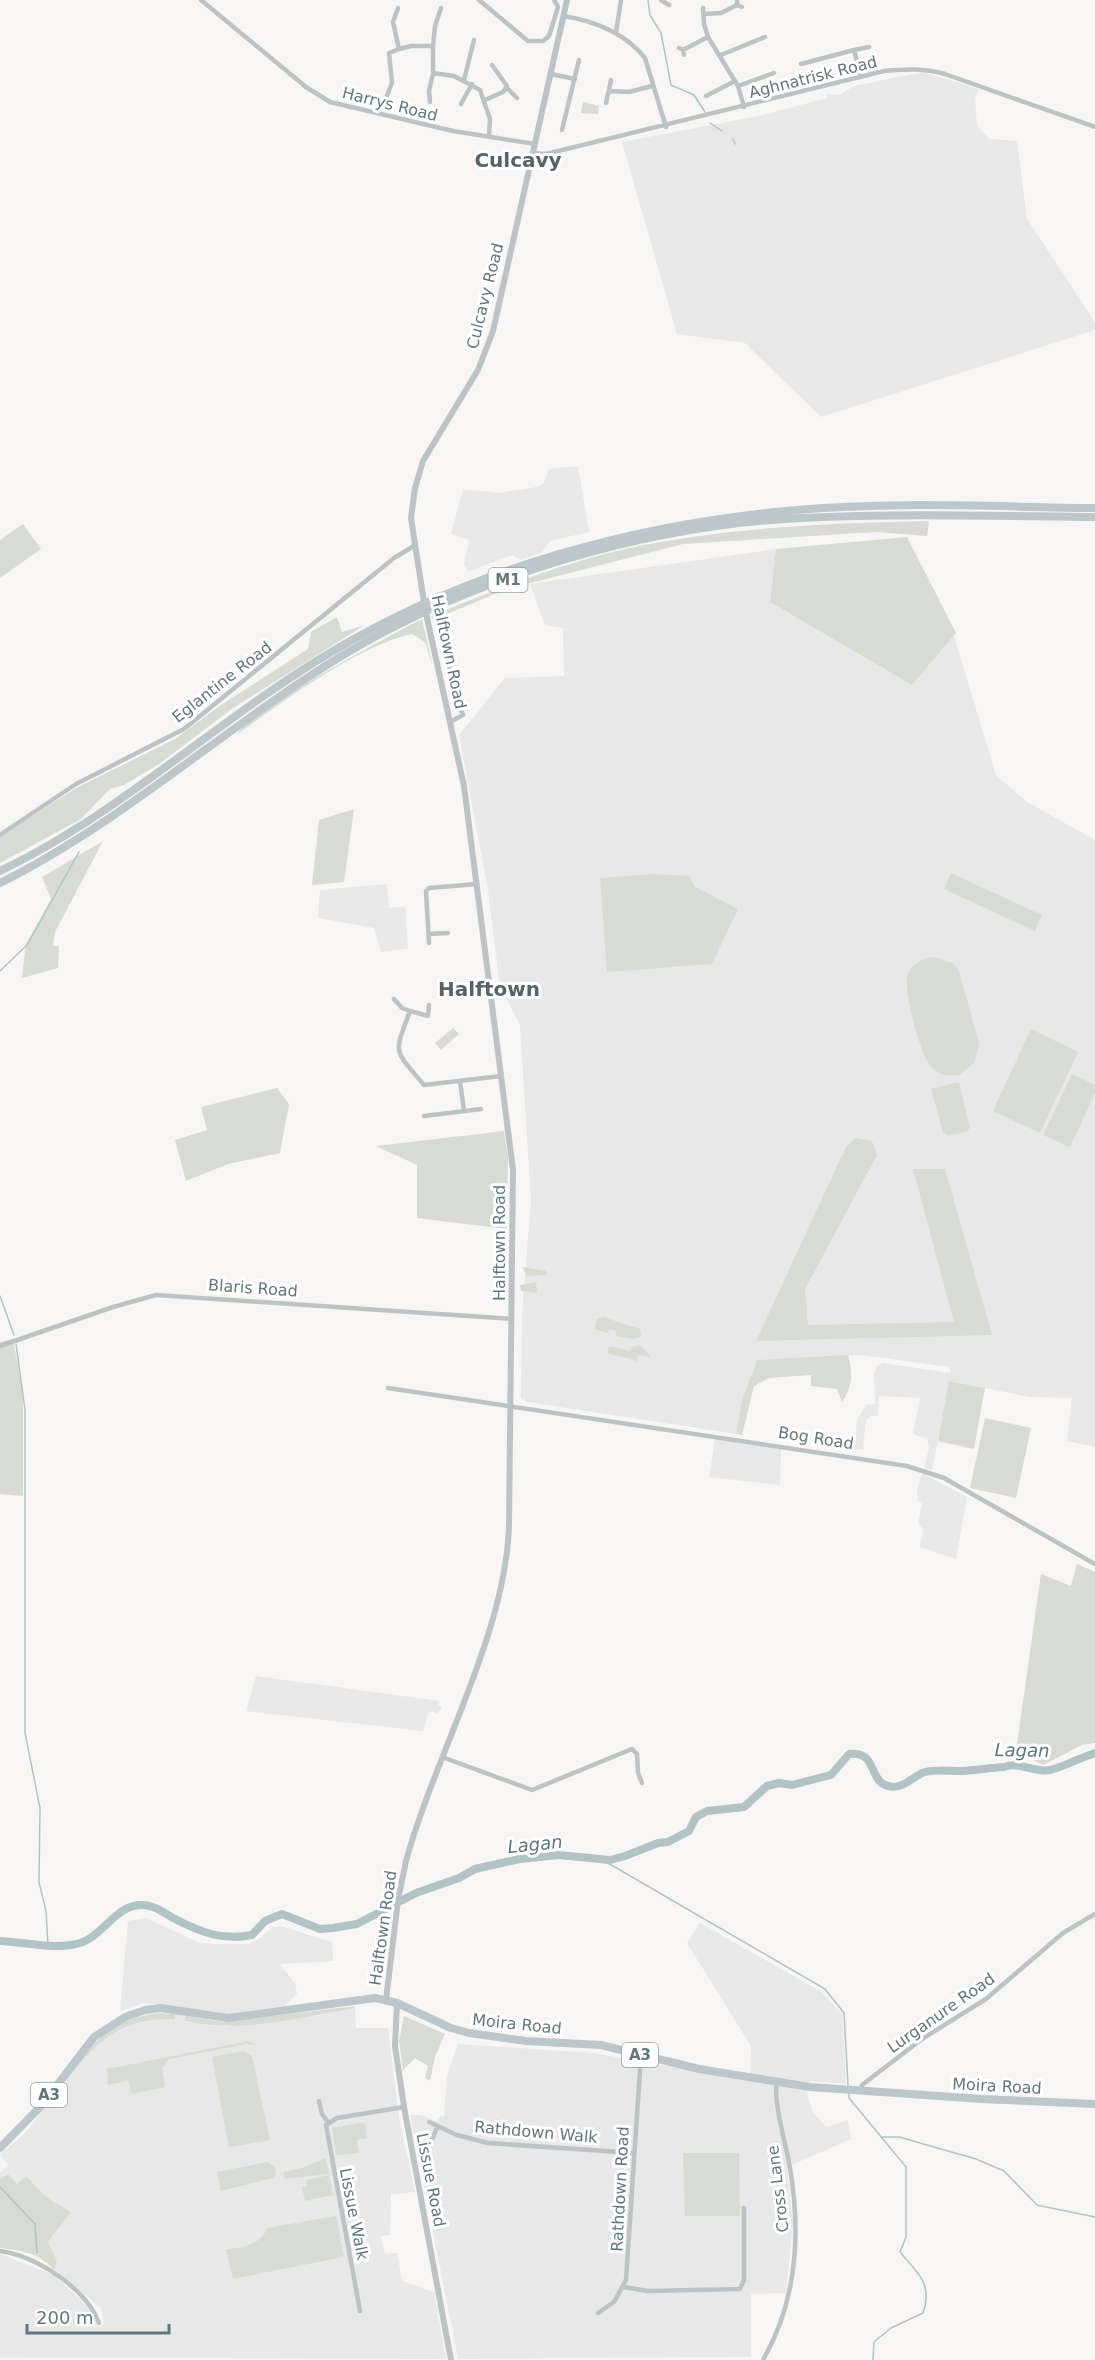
<svg xmlns="http://www.w3.org/2000/svg" width="1095" height="2360" font-family="'DejaVu Sans',sans-serif">
	<style>
		.built { fill: #e7e8e7 }
		.green { fill: #d7dbd3 }
		.lines { fill: none; stroke-linecap: round; stroke-linejoin: round }
		.stream { stroke: #b2c3c4; stroke-width: 1.5 }
		.river { stroke: #b2c3c4; stroke-width: 8 }
		.minor { stroke: #bdc3c5; stroke-width: 4.5 }
		.tertiary { stroke: #bdc3c5; stroke-width: 6 }
		.trunk { stroke: #bdc6c8; stroke-width: 8 }
		.motorway { stroke: #bdc6c8; stroke-width: 8 }
		.labels { text-anchor: middle; dominant-baseline: central; stroke-width: 6; stroke-linejoin: round; paint-order: stroke }
		.shield { fill: #fff; stroke: #92a0a4; stroke-width: 1.5 }
		.shield-label { font-size: 15px; font-weight: bold; fill: #63777d }
		.street-label { font-size: 16px; fill: #63777d; stroke: #fff }
		.water-label { font-size: 18px; font-style: italic; fill: #5e7678; stroke: #fff }
		.quarter-label { font-size: 20px; font-weight: bold; fill: #556468; stroke: #fff }
	</style>
	<rect width="100%" height="100%" fill="#f7f6f4"/>
	<path class="built" d="M 923,72 L 979,89 L 975,99 L 977,125 L 989,139 L 1017,141 L 1027,219 L 1095,322 L 1095,330 L 821,417 L 745,343 L 677,334 L 622,142 L 763,115 L 827,98 L 827,94 L 840,95 L 854,86 Z
		M 578,466 L 589,532 L 550,541 L 541,553 L 520,560 L 512,555 L 468,572 L 464,564 L 469,540 L 451,534 L 463,489 L 498,493 L 537,487 L 543,484 L 549,469 Z
		M 776,549 L 770,602 L 912,685 L 954,636 L 996,775 L 1027,802 L 1095,840 L 1095,1447 L 1067,1441 L 1072,1398 L 1030,1397 L 950,1381 L 932,1470 L 924,1468 L 929,1447 L 927,1439 L 913,1434 L 920,1398 L 879,1396 L 878,1416 L 871,1416 L 866,1420 L 863,1449 L 857,1449 L 854,1452 L 857,1420 L 866,1405 L 875,1404 L 874,1373 L 877,1366 L 883,1363 L 950,1373 L 950,1367 L 861,1355 L 757,1360 L 742,1400 L 736,1434 L 527,1402 L 521,1398 L 522,1314 L 531,1200 L 520,1025 L 500,986 L 488,890 L 459,735 L 505,678 L 564,676 L 563,628 L 545,625 L 530,584 Z
		M 387,884 L 389,908 L 405,906 L 408,949 L 381,952 L 374,928 L 318,918 L 320,890 Z
		M 715,1439 L 781,1449 L 780,1485 L 709,1477 Z
		M 922,1473 L 967,1497 L 956,1559 L 920,1547 L 923,1529 L 918,1523 L 922,1503 L 918,1502 L 917,1491 Z
		M 256,1676 L 439,1701 L 438,1705 L 442,1706 L 438,1714 L 431,1711 L 428,1714 L 423,1731 L 246,1711 Z
		M 146,1918 L 200,1943 L 211,1944 L 248,1944 L 256,1941 L 273,1927 L 281,1926 L 332,1942 L 333,1961 L 279,1964 L 295,1983 L 297,1994 L 285,2006 L 225,2015 L 144,2003 L 120,2011 L 128,1921 Z
		M 700,1923 L 822,1992 L 842,2014 L 846,2084 L 809,2081 L 807,2095 L 813,2112 L 826,2127 L 848,2120 L 851,2139 L 787,2167 L 793,2223 L 786,2293 L 751,2294 L 751,2357 L 458,2359 L 410,2115 L 421,2115 L 436,2121 L 441,2115 L 444,2117 L 447,2076 L 458,2044 L 593,2053 L 750,2081 L 751,2046 L 687,1943 Z
		M 355,2008 L 356,2028 L 388,2028 L 399,2117 L 415,2192 L 391,2194 L 390,2235 L 380,2236 L 385,2254 L 397,2253 L 402,2281 L 434,2292 L 446,2359 L 0,2358 L 0,2254 L 54,2275 L 81,2300 L 93,2315 L 97,2327 L 104,2325 L 101,2308 L 54,2270 L 57,2261 L 48,2242 L 71,2212 L 45,2196 L 26,2176 L 17,2184 L 0,2178 L 0,2173 L 8,2165 L 0,2154 L 24,2134 L 98,2042 L 114,2030 L 135,2022 L 156,2018 L 174,2019 L 175,2014 L 186,2016 L 186,2022 L 224,2027 Z"/>
	<path class="green" d="M 583,102 L 599,106 L 598,114 L 581,113 Z
		M 929,521 L 927,536 L 876,532 L 683,544 L 507,589 L 433,620 L 431,616 C 499,588 567,561 639,546 C 734,527 832,523 929,521 Z
		M 23,524 L 41,549 L 0,578 L 0,540 Z
		M 907,537 L 956,633 L 912,685 L 770,602 L 776,549 Z
		M 337,617 L 342,632 L 365,625 L 233,708 L 159,764 L 124,785 L 110,789 L 81,819 L 0,863 L 0,837 L 76,788 L 175,739 L 221,705 L 308,649 L 311,632 Z
		M 422,619 L 433,667 L 425,642 L 412,634 C 359,645 283,701 238,734 C 245,714 395,632 422,619 Z
		M 354,809 L 344,882 L 312,885 L 319,820 Z
		M 103,841 L 55,932 L 53,946 L 59,946 L 58,968 L 22,978 L 26,944 L 51,899 L 42,877 Z
		M 951,873 L 1042,915 L 1035,931 L 944,889 Z
		M 652,874 L 689,876 L 695,887 L 738,909 L 712,964 L 607,972 L 600,878 Z
		M 934,957 L 953,963 L 959,971 L 979,1043 L 975,1062 L 959,1075 C 950,1076 941,1076 933,1069 C 921,1059 902,988 908,973 C 913,962 923,959 934,957 Z
		M 453,1028 L 459,1034 L 441,1050 L 435,1043 Z
		M 1031,1029 L 1078,1052 L 1040,1133 L 993,1111 Z
		M 1072,1074 L 1095,1085 L 1095,1093 L 1070,1147 L 1043,1135 Z
		M 959,1082 L 970,1128 L 966,1132 L 948,1135 L 943,1132 L 931,1089 Z
		M 277,1088 L 289,1104 L 280,1153 L 228,1164 L 186,1181 L 175,1140 L 207,1130 L 201,1107 Z
		M 504,1131 L 508,1158 L 507,1229 L 417,1218 L 417,1165 L 376,1146 Z
		M 856,1138 L 872,1141 L 877,1155 L 805,1289 L 808,1325 L 954,1322 L 913,1169 L 945,1169 L 992,1335 L 756,1341 L 846,1147 Z
		M 522,1267 L 546,1271 L 547,1275 L 527,1276 Z
		M 536,1282 L 537,1293 L 521,1291 L 520,1285 Z
		M 603,1317 L 640,1329 L 641,1337 L 633,1339 L 616,1336 L 616,1331 L 609,1329 L 608,1333 L 594,1329 L 597,1319 Z
		M 13,1339 L 23,1393 L 23,1496 L 0,1494 L 0,1342 Z
		M 640,1345 L 651,1357 L 638,1355 L 637,1361 L 607,1353 L 609,1346 L 630,1351 L 632,1347 Z
		M 848,1355 C 853,1375 853,1385 842,1402 L 837,1389 L 811,1386 L 811,1375 L 769,1378 L 754,1386 L 742,1435 L 736,1434 L 742,1400 L 757,1360 Z
		M 949,1381 L 985,1388 L 974,1449 L 938,1441 Z
		M 985,1418 L 1031,1428 L 1016,1498 L 970,1488 Z
		M 1077,1564 L 1095,1572 L 1095,1743 L 1082,1745 L 1043,1765 L 1016,1751 L 1041,1574 L 1071,1586 Z
		M 355,2006 L 355,2008 C 300,2017 241,2034 185,2021 L 186,2016 L 223,2022 Z
		M 159,2013 L 175,2014 L 175,2019 C 117,2017 94,2044 62,2087 C 90,2046 106,2019 159,2013 Z
		M 404,2016 L 445,2034 L 435,2057 L 430,2081 L 425,2078 L 428,2066 L 415,2058 L 403,2070 L 399,2041 Z
		M 248,2041 L 256,2045 L 247,2044 L 169,2059 L 162,2068 L 165,2087 L 131,2094 L 128,2081 L 108,2085 L 107,2069 Z
		M 243,2051 L 252,2056 L 270,2140 L 229,2147 L 212,2057 Z
		M 365,2122 L 367,2138 L 357,2140 L 359,2153 L 336,2155 L 332,2128 Z
		M 683,2153 L 739,2153 L 740,2216 L 685,2216 Z
		M 326,2158 L 329,2174 L 285,2179 L 283,2172 L 299,2169 Z
		M 267,2162 L 275,2167 L 276,2174 L 273,2178 L 221,2191 L 217,2172 Z
		M 8,2174 L 17,2184 L 26,2176 L 45,2196 L 71,2212 L 48,2242 L 57,2261 L 54,2270 C 38,2252 23,2251 0,2248 L 0,2178 L 2,2179 Z
		M 329,2175 L 333,2195 L 305,2201 L 302,2187 L 307,2186 L 306,2180 Z
		M 336,2216 L 344,2257 L 233,2279 L 226,2250 C 241,2247 262,2245 267,2228 Z"/>
	<g class="lines">
		<path class="stream" d="M 648,0 L 650,15 L 661,33 L 671,85 L 694,95 L 705,112
			M 710,123 L 722,131
			M 733,139 L 735,144
			M 0,971 L 27,945 L 79,852
			M 0,1296 L 14,1335
			M 16,1344 L 25,1410 L 25,1733 L 40,1808 L 39,1882 L 46,1911 L 48,1945
			M 601,1859 L 825,1989 L 844,2013 L 848,2085
			M 849,2093 L 849,2098 L 906,2167 L 906,2237 L 900,2252 C 918,2274 933,2283 923,2313 L 891,2328 L 874,2342 L 873,2360
			M 882,2137 L 899,2137 L 976,2159 L 1004,2171 L 1037,2205 L 1095,2217
			M 0,2187 L 35,2224 L 37,2253"/>
		<path class="river" d="M 0,1941 C 25,1942 58,1951 83,1942 C 105,1934 119,1899 149,1906 C 157,1907 166,1914 173,1918 C 200,1932 222,1941 252,1935 L 265,1921 L 282,1914 L 320,1929 L 333,1928 L 357,1924 L 416,1893 L 459,1878 L 475,1869 L 520,1859 L 559,1855 L 610,1860 L 625,1856 L 658,1843 L 668,1842 L 689,1831 L 696,1817 L 707,1811 L 744,1807 L 767,1786 L 779,1783 L 792,1785 L 831,1775 L 849,1754 C 878,1751 868,1781 888,1786 C 904,1790 912,1776 925,1772 C 936,1769 951,1771 962,1771 C 976,1770 990,1768 1004,1767 C 1021,1761 1033,1773 1050,1770 C 1064,1767 1081,1757 1095,1753"/>
		<path class="minor" d="M 201,0 L 306,87 L 330,102 L 453,131 L 535,144
			M 479,0 L 528,41 L 543,41 L 549,36 L 558,7 L 554,0
			M 661,0 L 669,5
			M 737,0 L 737,5 L 742,7
			M 398,8 L 393,22 L 399,49 L 411,46 L 433,46 L 433,73 L 454,76 L 480,90 L 490,119 L 489,137
			M 703,8 L 704,24 L 708,37 L 738,86 L 744,107
			M 704,14 L 721,13 L 737,5
			M 564,16 C 594,21 625,33 645,58 L 666,127
			M 616,33 L 621,0
			M 433,46 L 435,26 L 441,8
			M 679,48 L 683,50 L 684,55
			M 683,50 L 708,37
			M 854,50 L 869,47
			M 721,55 L 765,37
			M 801,64 L 854,50 L 861,77
			M 551,74 L 575,79
			M 464,80 L 474,40
			M 738,86 L 774,73
			M 507,88 L 517,98
			M 609,91 L 629,92 L 652,86
			M 706,96 L 735,81
			M 485,100 L 503,92 L 507,86 L 492,65
			M 377,101 L 390,107
			M 430,102 L 429,91 L 433,73
			M 384,103 L 392,83 L 389,53 L 399,49
			M 606,103 L 611,80
			M 461,104 L 472,84
			M 562,130 L 579,60
			M 533,153 L 546,154 L 884,71 C 906,69 924,68 945,74 L 1095,127
			M 447,647 L 452,690 L 463,715 L 450,722
			M 0,835 L 76,784 L 184,729 L 394,558 L 414,546
			M 429,934 L 448,933
			M 429,943 L 426,891 L 429,888 L 477,884
			M 394,999 L 402,1008 L 410,1011 C 393,1056 394,1049 424,1085 L 501,1076
			M 410,1011 L 428,1016 L 429,1005
			M 460,1081 L 464,1111
			M 424,1116 L 481,1109
			M 0,1346 L 113,1307 L 156,1295 L 512,1319
			M 388,1388 L 907,1466 L 944,1478 L 1095,1564
			M 442,1757 L 532,1790 L 632,1749 L 637,1754 L 638,1773 L 642,1783
			M 860,2091 L 862,2085 L 922,2039 L 986,1999 L 1063,1933 L 1095,1914
			M 319,2101 L 322,2114 L 328,2122
			M 429,2122 L 457,2135 L 488,2143 L 634,2153
			M 432,2139 L 438,2126
			M 0,2251 C 36,2256 86,2288 99,2323
			M 624,2287 L 648,2291 L 740,2289 L 744,2280 L 744,2208
			M 360,2311 L 326,2125 L 337,2118 L 404,2107
			M 598,2313 L 614,2302 L 626,2280 L 641,2055
			M 763,2360 C 797,2301 801,2234 790,2168 C 785,2139 775,2111 776,2082"/>
		<path class="tertiary" d="M 386,2000 L 398,1900 L 406,1861 C 435,1755 506,1634 509,1525 L 513,1170 L 464,786 L 425,609 L 411,518 L 415,488 L 423,461 L 478,370 L 493,331 L 567,0
			M 397,2003 L 395,2046 L 404,2107 L 451,2360"/>
		<path class="trunk" d="M 0,2148 L 42,2105 L 94,2037 L 125,2017 L 145,2010 L 161,2008 L 228,2018 L 375,1998 L 397,2003 L 451,2028 L 469,2033 L 526,2041 L 601,2045 L 699,2069 L 810,2087 L 982,2099 L 1095,2104"/>
		<path class="motorway" d="M 0,871 C 121,813 218,719 333,651 C 471,569 638,523 797,510 C 895,501 996,507 1095,508
			M 0,883 C 124,821 225,727 343,655 C 474,576 650,525 802,518 C 900,513 998,516 1095,517"/>
	</g>
	<g class="labels">
		<g class="shield">
			<rect x="488.5" y="568" width="39" height="24" rx="4.5"/>
			<rect x="622" y="2043" width="36" height="24" rx="4.5"/>
			<rect x="31" y="2083" width="36" height="24" rx="4.5"/>
		</g>
		<g class="shield-label">
			<text x="508" y="580">M1</text>
			<text x="640" y="2055">A3</text>
			<text x="49" y="2095">A3</text>
		</g>
		<g class="street-label">
			<text transform="translate(813 77) rotate(-14)">Aghnatrisk Road</text>
			<text transform="translate(390 104) rotate(14)">Harrys Road</text>
			<text transform="translate(485 296) rotate(-76)">Culcavy Road</text>
			<text transform="translate(449 652) rotate(78)">Halftown Road</text>
			<text transform="translate(222 682) rotate(-38)">Eglantine Road</text>
			<text transform="translate(499 1243) rotate(-90)">Halftown Road</text>
			<text transform="translate(253 1288) rotate(4)">Blaris Road</text>
			<text transform="translate(816 1438) rotate(9)">Bog Road</text>
			<text transform="translate(383 1928) rotate(-82)">Halftown Road</text>
			<text transform="translate(941 2013) rotate(-35)">Lurganure Road</text>
			<text transform="translate(517 2024) rotate(6)">Moira Road</text>
			<text transform="translate(997 2086) rotate(3)">Moira Road</text>
			<text transform="translate(536 2132) rotate(5)">Rathdown Walk</text>
			<text transform="translate(431 2180) rotate(79)">Lissue Road</text>
			<text transform="translate(620 2189) rotate(-87)">Rathdown Road</text>
			<text transform="translate(778 2189) rotate(-97)">Cross Lane</text>
			<text transform="translate(354 2214) rotate(79)">Lissue Walk</text>
		</g>
		<g class="water-label">
			<text transform="translate(1022 1750) rotate(1)">Lagan</text>
			<text transform="translate(535 1844) rotate(-6)">Lagan</text>
		</g>
		<g class="quarter-label">
			<text x="518" y="160">Culcavy</text>
			<text x="489" y="989">Halftown</text>
		</g>
	</g>
	<path d="M27 2324v9h142v-9" fill="none" stroke="#63777d" stroke-width="3"/>
	<text x="36" y="2324" font-size="18" fill="#63777d" stroke="#ffffff" stroke-width="4.5" paint-order="stroke">200 m</text>
</svg>
